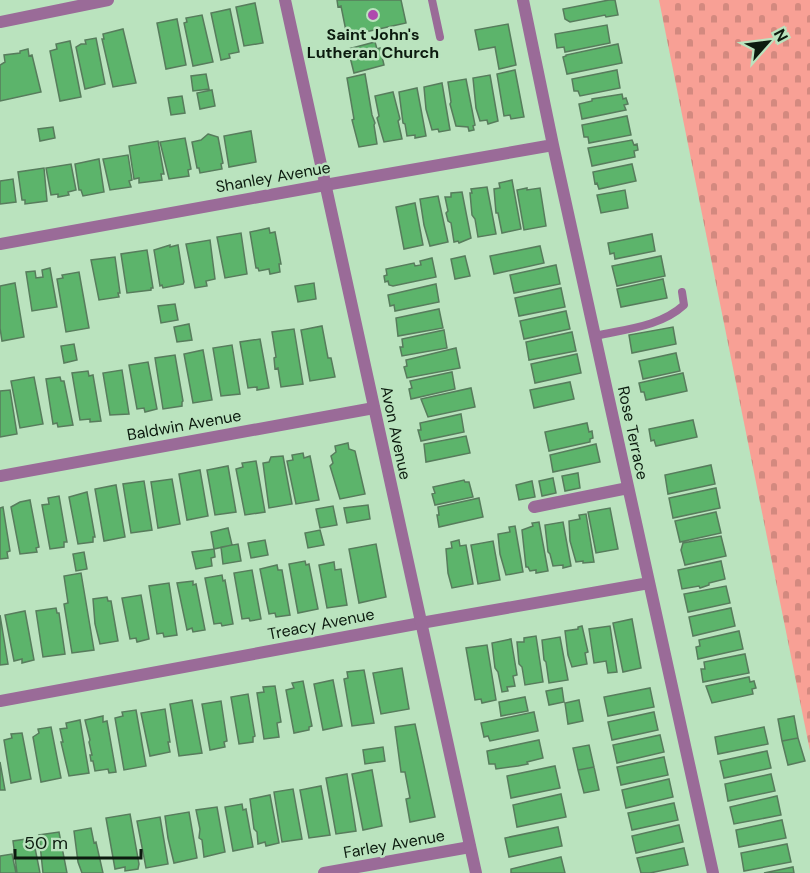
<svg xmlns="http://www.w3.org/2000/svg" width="810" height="873" font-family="'DM Sans',sans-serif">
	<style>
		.cemetery { fill: url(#cemetery-stones) }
		.building { fill: #5cb46b; stroke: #577c5c; stroke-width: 1.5 }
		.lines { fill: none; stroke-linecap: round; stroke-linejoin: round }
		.service { stroke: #9a6b98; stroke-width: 8 }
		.minor { stroke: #9a6b98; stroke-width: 12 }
		.tertiary { stroke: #9a6b98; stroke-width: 12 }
		.poi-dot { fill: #af49ae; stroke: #bae3be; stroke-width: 2 }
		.labels { text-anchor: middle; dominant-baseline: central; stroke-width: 5; stroke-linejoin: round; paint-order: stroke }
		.poi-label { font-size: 16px; font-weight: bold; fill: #0c1b0f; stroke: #bae3be }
		.street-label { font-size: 16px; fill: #0c1b0f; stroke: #bae3be }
	</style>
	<defs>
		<pattern id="cemetery-stones" width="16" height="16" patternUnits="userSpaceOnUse" patternTransform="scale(1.5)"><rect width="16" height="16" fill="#f8a095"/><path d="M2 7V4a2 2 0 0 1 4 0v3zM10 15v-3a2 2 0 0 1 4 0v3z" fill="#d3897f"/></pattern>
	</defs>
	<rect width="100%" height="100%" fill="#bae3be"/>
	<path class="cemetery" d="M 659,0 L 810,0 L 810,751 Z"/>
	<path class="building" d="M 337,0 L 401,0 L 406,23 L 347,36 L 341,6 L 338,7 Z
		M 609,0 L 615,0 L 618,15 L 606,17 L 605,15 L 570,22 L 565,19 L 563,9 Z
		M 255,3 L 263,43 L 244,46 L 236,7 Z
		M 230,9 L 239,52 L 229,54 L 230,58 L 221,60 L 211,13 Z
		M 202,15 L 213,62 L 193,66 L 184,23 L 187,22 L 186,18 Z
		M 177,19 L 186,65 L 166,69 L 157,23 Z
		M 508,24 L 516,65 L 499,69 L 495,47 L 479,50 L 475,30 Z
		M 607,25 L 610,43 L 565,52 L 564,47 L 557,48 L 555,34 Z
		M 123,29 L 136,83 L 113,87 L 102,39 L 104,39 L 103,34 Z
		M 96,38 L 105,84 L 85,89 L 76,47 L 81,44 L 86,44 L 85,40 Z
		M 70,41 L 81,97 L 60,101 L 50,51 L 57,49 L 56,44 Z
		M 375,42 L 377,49 L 380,48 L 384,65 L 354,73 L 348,49 Z
		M 618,44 L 622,63 L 567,74 L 563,57 L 566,56 L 566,55 Z
		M 28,49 L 29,56 L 32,55 L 41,92 L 0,101 L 0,65 L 5,62 L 4,55 L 20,53 L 20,51 Z
		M 515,70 L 524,117 L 511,119 L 510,115 L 504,116 L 497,74 Z
		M 617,70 L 620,88 L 580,96 L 578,91 L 574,91 L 572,79 Z
		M 206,74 L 209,89 L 193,91 L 191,76 Z
		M 365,74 L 372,115 L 375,123 L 374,125 L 377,144 L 359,147 L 352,120 L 354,119 L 347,78 Z
		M 490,75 L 498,121 L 488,124 L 487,120 L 480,121 L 476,108 L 473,78 Z
		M 466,79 L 475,125 L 473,126 L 474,130 L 469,131 L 468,127 L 456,126 L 450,104 L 451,102 L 448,82 Z
		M 442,83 L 450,130 L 439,132 L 438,129 L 432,130 L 426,109 L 424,87 Z
		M 417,88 L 426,136 L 415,138 L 415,135 L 407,136 L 405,124 L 403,123 L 399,92 Z
		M 212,90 L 215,106 L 200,109 L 197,93 Z
		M 393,92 L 400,119 L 398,121 L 402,139 L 384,142 L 377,118 L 379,116 L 375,96 Z
		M 622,94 L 623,99 L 626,98 L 628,104 L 624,105 L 626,110 L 582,119 L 579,104 L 592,101 L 592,99 Z
		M 182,96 L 185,113 L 171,115 L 168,98 Z
		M 627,116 L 631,135 L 589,143 L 588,137 L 584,137 L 582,125 Z
		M 53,127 L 55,138 L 40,141 L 38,129 Z
		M 251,131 L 256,162 L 229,167 L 224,136 Z
		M 208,134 L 218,137 L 223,163 L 221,164 L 222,169 L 200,173 L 199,168 L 197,168 L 192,142 L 201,140 Z
		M 185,138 L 191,169 L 188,170 L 189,176 L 169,179 L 160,142 Z
		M 632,140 L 634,145 L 637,144 L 638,150 L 634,151 L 635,157 L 592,166 L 588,148 Z
		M 158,141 L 164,174 L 161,174 L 162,180 L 139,183 L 139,178 L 134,179 L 129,146 Z
		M 128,155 L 132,180 L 129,181 L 131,187 L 110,190 L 103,159 Z
		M 99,159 L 104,192 L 83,196 L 81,190 L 79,190 L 75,164 Z
		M 71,164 L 76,190 L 68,192 L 69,195 L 58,197 L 58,194 L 51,195 L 46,168 Z
		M 632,164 L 636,181 L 599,189 L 597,183 L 595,184 L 593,172 Z
		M 44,168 L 47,201 L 25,204 L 25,200 L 22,200 L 18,172 Z
		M 13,179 L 16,202 L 0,204 L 0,181 Z
		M 512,180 L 521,229 L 502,233 L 498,213 L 496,213 L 494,189 L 500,188 L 499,183 Z
		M 487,187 L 496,234 L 478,237 L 475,219 L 472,215 L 470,193 L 472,193 L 471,189 Z
		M 527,188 L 527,190 L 540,188 L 546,226 L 524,230 L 517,190 Z
		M 625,190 L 628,208 L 601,213 L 597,195 Z
		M 462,192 L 471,238 L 459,243 L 458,241 L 454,242 L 451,223 L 448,221 L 446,213 L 448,211 L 445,197 L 451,197 L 451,193 Z
		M 438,196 L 448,242 L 430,246 L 424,225 L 420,199 Z
		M 415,203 L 423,245 L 404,249 L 396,207 Z
		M 269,228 L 270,233 L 275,232 L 281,264 L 279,264 L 280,272 L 270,274 L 269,269 L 259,271 L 258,268 L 256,268 L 250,232 Z
		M 241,233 L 247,274 L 225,278 L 217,237 Z
		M 652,234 L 655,251 L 615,259 L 614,253 L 610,254 L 608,243 Z
		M 210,240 L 215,279 L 206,281 L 207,286 L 195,288 L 186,244 Z
		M 170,245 L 170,247 L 178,245 L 184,282 L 183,284 L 163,288 L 162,285 L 160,286 L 154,250 Z
		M 540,246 L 544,263 L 494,274 L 490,256 Z
		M 147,250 L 153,288 L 151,288 L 151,290 L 127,293 L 121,254 Z
		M 465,256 L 470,276 L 455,279 L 451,259 Z
		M 661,256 L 665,276 L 617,286 L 612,266 Z
		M 115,257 L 120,293 L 118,293 L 119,297 L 99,300 L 91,260 Z
		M 432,258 L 436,277 L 393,286 L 389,285 L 388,281 L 385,282 L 384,276 L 387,275 L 386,269 L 414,263 L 415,266 L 421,265 L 420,261 Z
		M 556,265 L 560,284 L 514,293 L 510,275 Z
		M 50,268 L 57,307 L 32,311 L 26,272 L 35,271 L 36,278 L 43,277 L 42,270 Z
		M 79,272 L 89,328 L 66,332 L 57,279 L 63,278 L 62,275 Z
		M 663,279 L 667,298 L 621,307 L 617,289 Z
		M 15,283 L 24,337 L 2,341 L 0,328 L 0,286 Z
		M 314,283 L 316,299 L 298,302 L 295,286 Z
		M 436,284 L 439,302 L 395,311 L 394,305 L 390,306 L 388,295 Z
		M 561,288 L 565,307 L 519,316 L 515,298 Z
		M 175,304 L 178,320 L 161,323 L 158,306 Z
		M 439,309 L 443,328 L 398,336 L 396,318 Z
		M 566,311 L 570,329 L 524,339 L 520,321 Z
		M 189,324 L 192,340 L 177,342 L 174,327 Z
		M 322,326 L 328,358 L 331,358 L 335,377 L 310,381 L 301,330 Z
		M 673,327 L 676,344 L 632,353 L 629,335 Z
		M 294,329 L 303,384 L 281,387 L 278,368 L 275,369 L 274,358 L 276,357 L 272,332 Z
		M 444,330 L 447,348 L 402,356 L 400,347 L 403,347 L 402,339 Z
		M 572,332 L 576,351 L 529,360 L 526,342 Z
		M 260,339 L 269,388 L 257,390 L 257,387 L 248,388 L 240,342 Z
		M 74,344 L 77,360 L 64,363 L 61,346 Z
		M 232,345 L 240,394 L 221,396 L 213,348 Z
		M 456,348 L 460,368 L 407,378 L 404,367 L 407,366 L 406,360 Z
		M 203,350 L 212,400 L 193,403 L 184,354 Z
		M 676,353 L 680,371 L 643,379 L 639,361 Z
		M 577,354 L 581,373 L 535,383 L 531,364 Z
		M 175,355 L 183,401 L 182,402 L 182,406 L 163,409 L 155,358 Z
		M 148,362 L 157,409 L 145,412 L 144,408 L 137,409 L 129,365 Z
		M 122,370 L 129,414 L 110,415 L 103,373 Z
		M 88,371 L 89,376 L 93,375 L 101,421 L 90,422 L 90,419 L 80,420 L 72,373 Z
		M 452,372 L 455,389 L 411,399 L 409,389 L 412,388 L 410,381 Z
		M 683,373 L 687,391 L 646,400 L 644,392 L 641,392 L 639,383 Z
		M 34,377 L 43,424 L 20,428 L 11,381 Z
		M 60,377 L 61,381 L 64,381 L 73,425 L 58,427 L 57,423 L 53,424 L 46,379 Z
		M 570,382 L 574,399 L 534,408 L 530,390 Z
		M 471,388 L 475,407 L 428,417 L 421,399 Z
		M 10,390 L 17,434 L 0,437 L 0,391 Z
		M 461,414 L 464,432 L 421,441 L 418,430 L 421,430 L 420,423 Z
		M 693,420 L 697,437 L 656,446 L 654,440 L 651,441 L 649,429 Z
		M 587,423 L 589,432 L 592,431 L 593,438 L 590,439 L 590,442 L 549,451 L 545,432 Z
		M 466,436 L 470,453 L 426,462 L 424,444 Z
		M 348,443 L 349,449 L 355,451 L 365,494 L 340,499 L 330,466 L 333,463 L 331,456 L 336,452 L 335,446 Z
		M 596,444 L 600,462 L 553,472 L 550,455 Z
		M 303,453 L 304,458 L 310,456 L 319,500 L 296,504 L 287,461 L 293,460 L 292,455 Z
		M 283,456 L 292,504 L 269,508 L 263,463 L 269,462 L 271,457 Z
		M 256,461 L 265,512 L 245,515 L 236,469 L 243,467 L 242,463 Z
		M 711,465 L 715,484 L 668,494 L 665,475 Z
		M 228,466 L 236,512 L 215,515 L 207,470 Z
		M 200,470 L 208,516 L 187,520 L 179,474 Z
		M 578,473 L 580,488 L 565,491 L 562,476 Z
		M 553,478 L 556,493 L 542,496 L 539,481 Z
		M 172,479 L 180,524 L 158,528 L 151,482 Z
		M 464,480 L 465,482 L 469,482 L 473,497 L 435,505 L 432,494 L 435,493 L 433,487 Z
		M 144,481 L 152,530 L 131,533 L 123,484 Z
		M 532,481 L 535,497 L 519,500 L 516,485 Z
		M 116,485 L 125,537 L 104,541 L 95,489 Z
		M 716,488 L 720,508 L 673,518 L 669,498 Z
		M 87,492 L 95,537 L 93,537 L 93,542 L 78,544 L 69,497 Z
		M 59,496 L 67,542 L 64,542 L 64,547 L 50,549 L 42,505 L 49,504 L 48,498 Z
		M 479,498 L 483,517 L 439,527 L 437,515 L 439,515 L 438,507 Z
		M 30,500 L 39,547 L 36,548 L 37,552 L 20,554 L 11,507 L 20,502 Z
		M 368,505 L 370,519 L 347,523 L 344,508 Z
		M 333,506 L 337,525 L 320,528 L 316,509 Z
		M 3,507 L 10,551 L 7,552 L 8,558 L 0,559 L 0,508 Z
		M 610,508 L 618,549 L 596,553 L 588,512 Z
		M 716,512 L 721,533 L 680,542 L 675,521 Z
		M 586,514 L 594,562 L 583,563 L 583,561 L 576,562 L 570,541 L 569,521 L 580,519 L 579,515 Z
		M 539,522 L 548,571 L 536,573 L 536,570 L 530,571 L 528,567 L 526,567 L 522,530 L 533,526 L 532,523 Z
		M 563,522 L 571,566 L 563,568 L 563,565 L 553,566 L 550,554 L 548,552 L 545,525 Z
		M 515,526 L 523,572 L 506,575 L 500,554 L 498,534 L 510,532 L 509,527 Z
		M 228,528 L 232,545 L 214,549 L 211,532 Z
		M 320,530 L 324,545 L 308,548 L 305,533 Z
		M 721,536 L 726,556 L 685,565 L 681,550 L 683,543 Z
		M 265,540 L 268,555 L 251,558 L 248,543 Z
		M 459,540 L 460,546 L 466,545 L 473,584 L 452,588 L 448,573 L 446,549 L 452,548 L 451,542 Z
		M 493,541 L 500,580 L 478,584 L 471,545 Z
		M 238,544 L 241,561 L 223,564 L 221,547 Z
		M 376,544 L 386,597 L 359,603 L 349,549 Z
		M 214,549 L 215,557 L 211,558 L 212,566 L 196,569 L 192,552 Z
		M 84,552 L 87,569 L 76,571 L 73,554 Z
		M 305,561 L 306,565 L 309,564 L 318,609 L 298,613 L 289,564 Z
		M 721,561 L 725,579 L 709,583 L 709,585 L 700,588 L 699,586 L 682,589 L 678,570 Z
		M 334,562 L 335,570 L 341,569 L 347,605 L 327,608 L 319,565 Z
		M 277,565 L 278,570 L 282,570 L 290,615 L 276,617 L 275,613 L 269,614 L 260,569 Z
		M 252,570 L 261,619 L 250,621 L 249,618 L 242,619 L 234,573 Z
		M 81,573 L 94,650 L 72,653 L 64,604 L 68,603 L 64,576 Z
		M 222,575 L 223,581 L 225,580 L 233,624 L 222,626 L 221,623 L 214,624 L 205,578 Z
		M 193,581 L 193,585 L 196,584 L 205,630 L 193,632 L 192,628 L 187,630 L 177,583 Z
		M 169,583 L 177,635 L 164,637 L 163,633 L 157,634 L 149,586 Z
		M 726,586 L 730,603 L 688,612 L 684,594 Z
		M 141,595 L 149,639 L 137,642 L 136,638 L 130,639 L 122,598 Z
		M 107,597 L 108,601 L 111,601 L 118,641 L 100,644 L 95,624 L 93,599 Z
		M 56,608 L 57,613 L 59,613 L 65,654 L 43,657 L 36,611 Z
		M 731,608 L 735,626 L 693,636 L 689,617 Z
		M 25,611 L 34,660 L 22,663 L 22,659 L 14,661 L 5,615 Z
		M 0,615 L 8,664 L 0,665 Z
		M 632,619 L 641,668 L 623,672 L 613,623 Z
		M 582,626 L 588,652 L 585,653 L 587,664 L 572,667 L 568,655 L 565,631 L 578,629 L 578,627 Z
		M 610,626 L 617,672 L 608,673 L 606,661 L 594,663 L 589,629 Z
		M 739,631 L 743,649 L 698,659 L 696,647 L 700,646 L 699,640 Z
		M 536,636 L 543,682 L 525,685 L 522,667 L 519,664 L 517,642 L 524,642 L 524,638 Z
		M 560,637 L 568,680 L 549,683 L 546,662 L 544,660 L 542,640 Z
		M 511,639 L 517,675 L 513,676 L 515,686 L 507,687 L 508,691 L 502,692 L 498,672 L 495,668 L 492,643 Z
		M 487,645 L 496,700 L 482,703 L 481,699 L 475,700 L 466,648 Z
		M 745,654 L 749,673 L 703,682 L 701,669 L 705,669 L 704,662 Z
		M 402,668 L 409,709 L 381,714 L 373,673 Z
		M 364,670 L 374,723 L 352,726 L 344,679 L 348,678 L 347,672 Z
		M 749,677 L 750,682 L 754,681 L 756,688 L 752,689 L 753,694 L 712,703 L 706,686 Z
		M 333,680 L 342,726 L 323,730 L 314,684 Z
		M 303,681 L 312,726 L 309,727 L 309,730 L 294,733 L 286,690 L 294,688 L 292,683 Z
		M 275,686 L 281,722 L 277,723 L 279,737 L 264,739 L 257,693 L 264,692 L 263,687 Z
		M 562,688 L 564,702 L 549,705 L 546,691 Z
		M 650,688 L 654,707 L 608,716 L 604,697 Z
		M 248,694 L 255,736 L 253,737 L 253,742 L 239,744 L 231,697 Z
		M 525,697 L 528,711 L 501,716 L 499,702 Z
		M 192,700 L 202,753 L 179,756 L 170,704 Z
		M 579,700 L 583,721 L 568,724 L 565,703 Z
		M 221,701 L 227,741 L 224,742 L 225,747 L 210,750 L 202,704 Z
		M 165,709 L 170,742 L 168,742 L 170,752 L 150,756 L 141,713 Z
		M 136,710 L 146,766 L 124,770 L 115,718 L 123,716 L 122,712 Z
		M 534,712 L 538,731 L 490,741 L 488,736 L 484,737 L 481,723 Z
		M 654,712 L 658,730 L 612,740 L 608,722 Z
		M 103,716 L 103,722 L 107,721 L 116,772 L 109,773 L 108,769 L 95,771 L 93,761 L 91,761 L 90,755 L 92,755 L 89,742 L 90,740 L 85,720 Z
		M 794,716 L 798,738 L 782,741 L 778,719 Z
		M 80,720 L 89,773 L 69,776 L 61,742 L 63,742 L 60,729 L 67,728 L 66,723 Z
		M 415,724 L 435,817 L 410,822 L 406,799 L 410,798 L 405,772 L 401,772 L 395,727 Z
		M 51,727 L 61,778 L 41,782 L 33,737 L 39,733 L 38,729 Z
		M 764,727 L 768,744 L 718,754 L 715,737 Z
		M 22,733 L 31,779 L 11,783 L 4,740 L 12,738 L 11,734 Z
		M 660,735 L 664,752 L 617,763 L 613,745 Z
		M 798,738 L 805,761 L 788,765 L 782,741 Z
		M 539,740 L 543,758 L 527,762 L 528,764 L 518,766 L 496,769 L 495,764 L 489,764 L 487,751 Z
		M 589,745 L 594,767 L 578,770 L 573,748 Z
		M 383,747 L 385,761 L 365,764 L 363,750 Z
		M 767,751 L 771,768 L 724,778 L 720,761 Z
		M 664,757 L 668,775 L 621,785 L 617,767 Z
		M 0,762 L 5,790 L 0,790 Z
		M 555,766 L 560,788 L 511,798 L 507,776 Z
		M 594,767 L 599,790 L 584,793 L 578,770 Z
		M 372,770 L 382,826 L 363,830 L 352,774 Z
		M 347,774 L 356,831 L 336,834 L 326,778 Z
		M 771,774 L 775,791 L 728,801 L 725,784 Z
		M 669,779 L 673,797 L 626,808 L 622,790 Z
		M 321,786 L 330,835 L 309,838 L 300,790 Z
		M 293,789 L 302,839 L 282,842 L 274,792 Z
		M 561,794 L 566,817 L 517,827 L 513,805 Z
		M 270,795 L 279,843 L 266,846 L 265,842 L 258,844 L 257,832 L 254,829 L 250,799 Z
		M 777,796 L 781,815 L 734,824 L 730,807 Z
		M 674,803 L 678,820 L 632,830 L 628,813 Z
		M 242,804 L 243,810 L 246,809 L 253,847 L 233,851 L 225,807 Z
		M 217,807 L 225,852 L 204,857 L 202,840 L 199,838 L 200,829 L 196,810 Z
		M 189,812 L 197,858 L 174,863 L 168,838 L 165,816 Z
		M 130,814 L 139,864 L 138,869 L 125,871 L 125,867 L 115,869 L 106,818 Z
		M 160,817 L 168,864 L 146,868 L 137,821 Z
		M 782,820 L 786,838 L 739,847 L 736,830 Z
		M 679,825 L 683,842 L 636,853 L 632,836 Z
		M 558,827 L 562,846 L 509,857 L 505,838 Z
		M 91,828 L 94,843 L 96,842 L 103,873 L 82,873 L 78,862 L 74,831 Z
		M 59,832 L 67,873 L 43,873 L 39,835 Z
		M 33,838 L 40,873 L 17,873 L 13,841 Z
		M 787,844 L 791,862 L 744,871 L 741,853 Z
		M 684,848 L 688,865 L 650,873 L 641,873 L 637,858 Z
		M 12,854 L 16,873 L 0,873 L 0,856 Z
		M 561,857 L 565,873 L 511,873 L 511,869 Z
		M 793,867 L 794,873 L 764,873 Z"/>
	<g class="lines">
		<path class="service" d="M 432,0 L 440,37
			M 595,336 C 625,329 660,327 684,305 L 682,292"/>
		<path class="minor" d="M 523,0 L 553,145 L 713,873
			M 0,22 L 108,0
			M 0,244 L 325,185 L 553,145
			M 0,476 L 374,408
			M 534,507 L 628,488
			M 0,701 L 421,623 L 649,583
			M 324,873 L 470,847"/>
		<path class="tertiary" d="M 285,0 L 476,873"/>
	</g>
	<circle class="poi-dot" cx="373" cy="15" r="6"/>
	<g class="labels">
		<g class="poi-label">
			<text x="373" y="34">Saint John's<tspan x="373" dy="18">Lutheran Church</tspan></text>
		</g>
		<g class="street-label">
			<text transform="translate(273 177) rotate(-10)">Shanley Avenue</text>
			<text transform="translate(184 425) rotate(-10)">Baldwin Avenue</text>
			<text transform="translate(396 433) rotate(78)">Avon Avenue</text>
			<text transform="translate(633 433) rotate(78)">Rose Terrace</text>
			<text transform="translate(321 624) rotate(-11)">Treacy Avenue</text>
			<text transform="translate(394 844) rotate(-10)">Farley Avenue</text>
		</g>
	</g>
	<g transform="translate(768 42) rotate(62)" stroke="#bae3be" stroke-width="4.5" paint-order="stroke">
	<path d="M0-4.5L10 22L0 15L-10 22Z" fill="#0c1b0f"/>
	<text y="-9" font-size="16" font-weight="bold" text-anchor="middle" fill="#0c1b0f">N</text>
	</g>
	<path d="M15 849v9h126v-9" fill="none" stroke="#0c1b0f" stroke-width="3"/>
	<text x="24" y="849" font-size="18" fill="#0c1b0f" stroke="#bae3be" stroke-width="4.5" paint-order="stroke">50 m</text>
</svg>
